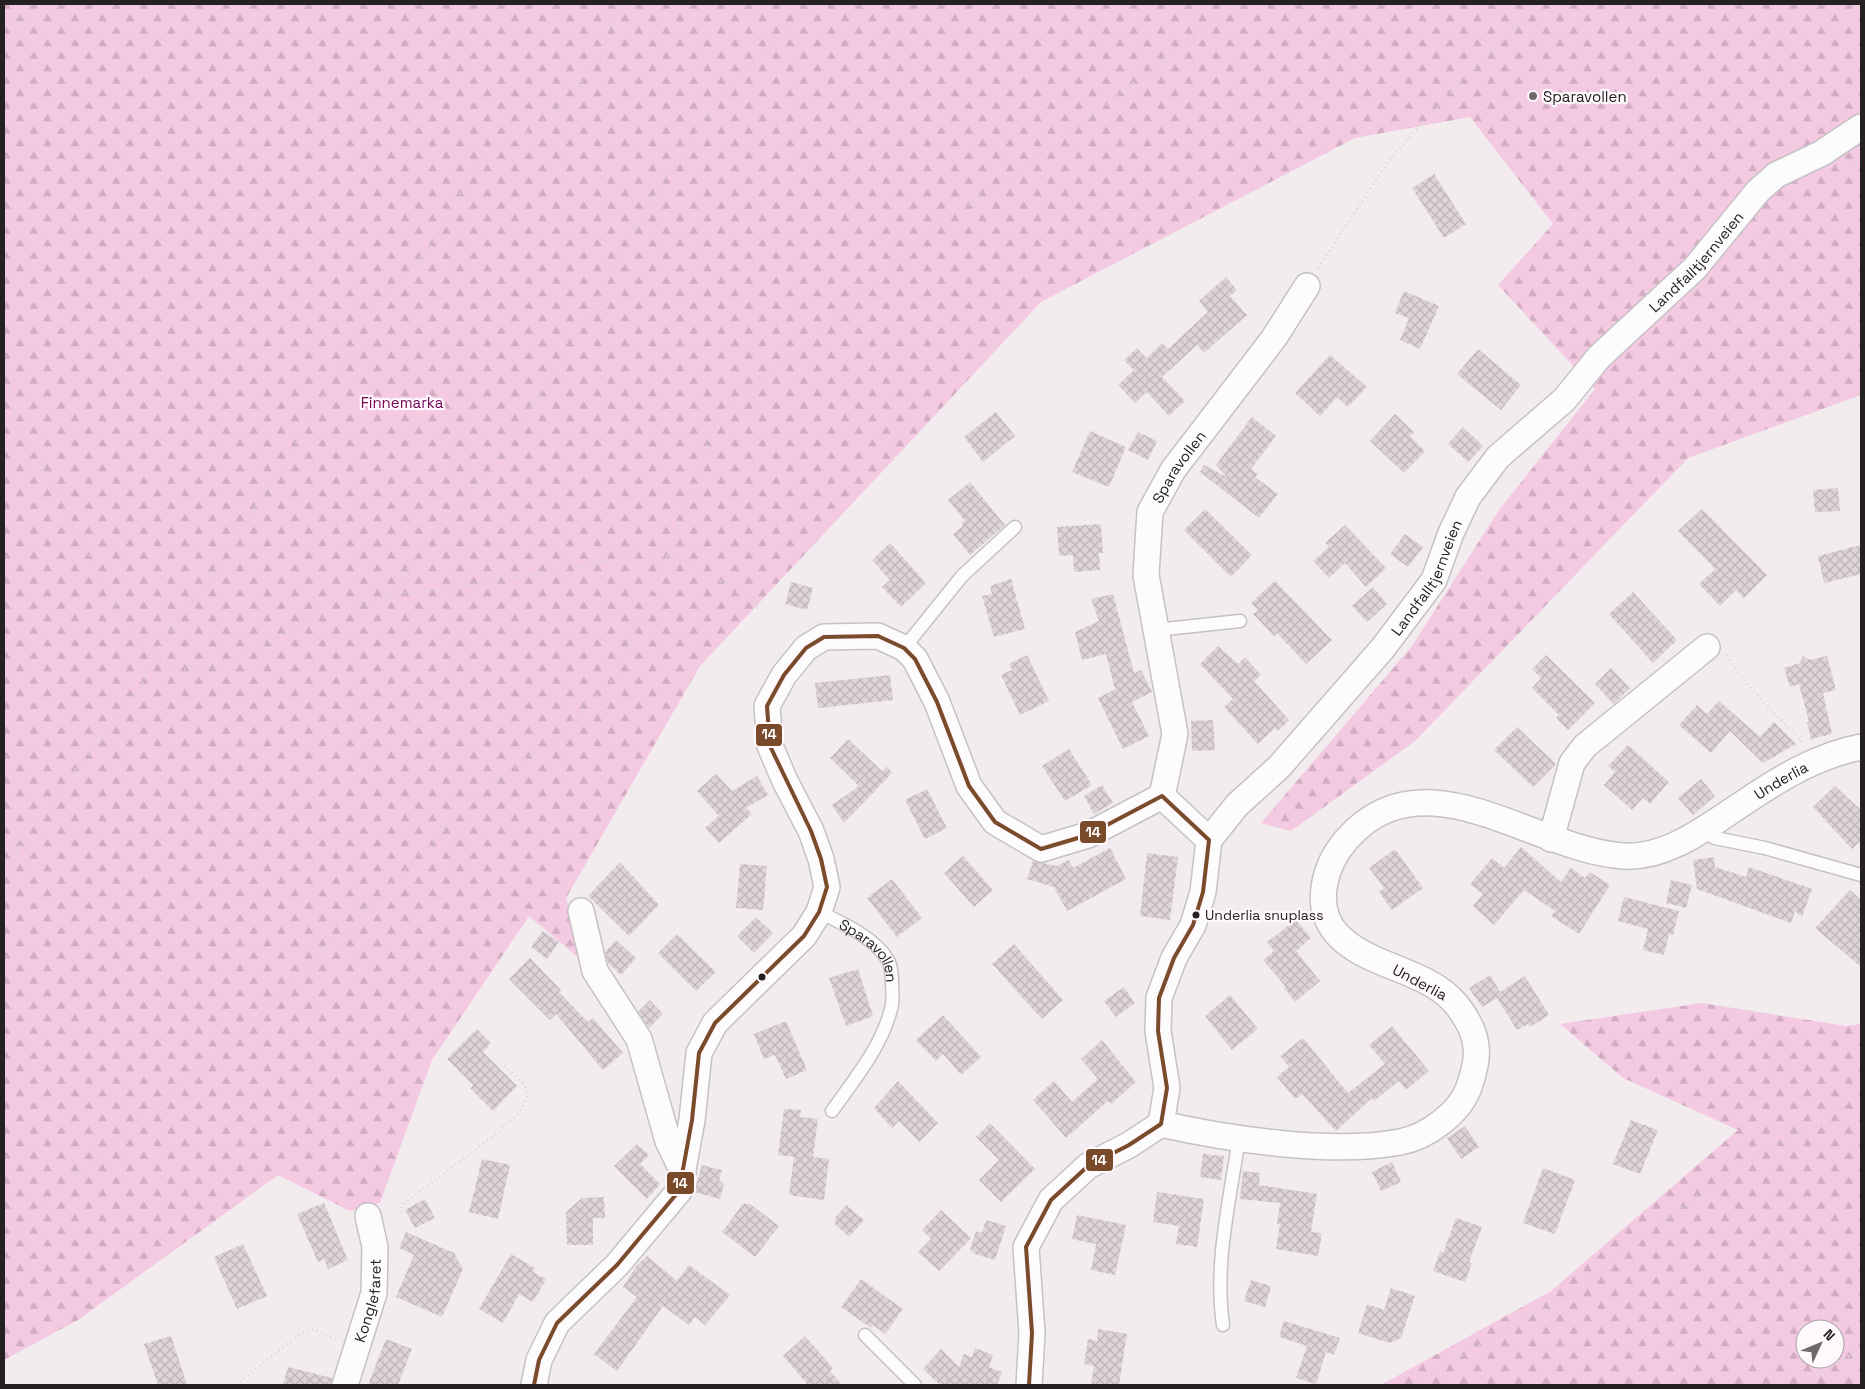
<svg xmlns="http://www.w3.org/2000/svg" width="1865" height="1389" font-family="'Space Grotesk',sans-serif">
	<style>
		.forest { fill: url(#forest-firs); fill-rule: evenodd }
		.building { fill: url(#building-cross-hatch) }
		.lines { fill: none; stroke-linecap: round; stroke-linejoin: round }
		.service-casing { stroke: #c5c1c4; stroke-width: 15 }
		.minor-casing { stroke: #c5c1c4; stroke-width: 28 }
		.path { stroke: #d8d6d7; stroke-width: 3; stroke-dasharray: 1 4; stroke-linecap: butt }
		.service { stroke: #fdfcfd; stroke-width: 12 }
		.minor { stroke: #fdfcfd; stroke-width: 25 }
		.bus-1-casing { stroke: #fff8fc; stroke-width: 8 }
		.bus-1 { stroke: #7a4b2a; stroke-width: 4 }
		.poi-dot { fill: #6d686a; stroke: #fff8fc; stroke-width: 2 }
		.bus-dot { fill: #252123; stroke: #fff8fc; stroke-width: 2 }
		.labels { text-anchor: middle; dominant-baseline: central; stroke-width: 4.5; stroke-linejoin: round; paint-order: stroke }
		.bus-label { font-size: 14px; fill: #252123; stroke: #fff8fc; text-anchor: start }
		.poi-label { font-size: 15px; fill: #252123; stroke: #fff8fc; text-anchor: start }
		.street-label { font-size: 15px; fill: #252123; stroke: #fff8fc }
		.park-label { font-size: 15px; fill: #720554; stroke: #fff8fc }
		.line-badge { stroke: #fff8fc; stroke-width: 2 }
		.badge-label { font-size: 14px; text-anchor: middle; font-weight: bold; fill: #fff }
	</style>
	<defs>
		<pattern id="forest-firs" width="22" height="20" patternUnits="userSpaceOnUse" patternTransform="scale(1.25)"><rect width="22" height="20" fill="#f4c9e2"/><path d="M5 1l3.5 6h-7zM16 11l3.5 6h-7z" fill="#d1acc2"/></pattern>
		<pattern id="building-cross-hatch" width="8" height="8" patternUnits="userSpaceOnUse" patternTransform="scale(1.25)"><rect width="8" height="8" fill="#dfd3da"/><path d="M0 0l8 8M0 8l8-8" fill="none" stroke="#bfb5bb"/></pattern>
	</defs>
	<rect width="100%" height="100%" fill="#f2ecef"/>
	<path class="forest" d="M 4,4 L 1861,4 L 1861,395 L 1688,458 L 1415,741 L 1291,831 L 1261,823 L 1412,646 L 1499,510 L 1595,389 L 1498,285 L 1553,224 L 1470,117 L 1355,138 L 1041,302 L 700,666 L 566,898 L 586,964 L 529,916 L 432,1060 L 380,1203 L 350,1211 L 278,1175 L 78,1320 L 4,1360 Z
		M 1702,1003 L 1846,1026 L 1861,1024 L 1861,1385 L 1381,1385 L 1551,1291 L 1738,1130 L 1623,1078 L 1560,1024 ZM 1805,1329 L 1835,1329 L 1835,1359 L 1805,1359 Z"/>
	<path class="building" d="M 1434,174 L 1466,224 L 1444,238 L 1412,188 Z
		M 1226,277 L 1237,290 L 1230,296 L 1247,315 L 1204,353 L 1197,345 L 1162,377 L 1185,401 L 1169,416 L 1147,392 L 1135,403 L 1118,385 L 1134,370 L 1124,360 L 1137,348 L 1147,358 L 1162,343 L 1168,349 L 1208,312 L 1199,301 Z
		M 1404,291 L 1439,306 L 1420,349 L 1400,340 L 1409,318 L 1395,313 Z
		M 1478,349 L 1521,385 L 1501,410 L 1457,374 Z
		M 1330,355 L 1367,387 L 1348,407 L 1337,397 L 1320,416 L 1295,393 Z
		M 996,412 L 1015,436 L 983,462 L 964,437 Z
		M 1395,414 L 1414,432 L 1410,436 L 1425,451 L 1404,473 L 1370,441 Z
		M 1252,417 L 1276,436 L 1251,469 L 1258,474 L 1255,477 L 1278,494 L 1259,518 L 1200,472 L 1204,465 L 1227,477 L 1216,465 Z
		M 1463,427 L 1483,446 L 1468,462 L 1448,444 Z
		M 1090,431 L 1126,447 L 1109,487 L 1072,472 Z
		M 1138,432 L 1157,441 L 1148,460 L 1128,450 Z
		M 970,482 L 1005,525 L 970,555 L 953,534 L 963,526 L 962,523 L 965,521 L 948,500 Z
		M 1838,488 L 1840,511 L 1815,512 L 1813,490 Z
		M 1205,509 L 1252,555 L 1231,577 L 1184,530 Z
		M 1702,509 L 1767,575 L 1744,598 L 1736,590 L 1720,606 L 1699,584 L 1715,569 L 1678,531 Z
		M 1101,524 L 1103,553 L 1099,553 L 1100,570 L 1074,572 L 1073,555 L 1059,556 L 1057,527 Z
		M 1345,525 L 1386,568 L 1366,587 L 1345,563 L 1329,578 L 1313,561 L 1329,547 L 1325,543 Z
		M 1405,534 L 1423,547 L 1408,567 L 1390,554 Z
		M 890,543 L 926,583 L 901,607 L 882,587 L 890,580 L 872,560 Z
		M 1861,545 L 1861,574 L 1824,583 L 1818,556 Z
		M 1011,579 L 1025,629 L 994,637 L 982,596 L 992,594 L 990,586 Z
		M 1275,581 L 1332,640 L 1306,664 L 1277,633 L 1274,636 L 1253,614 L 1258,610 L 1251,603 Z
		M 791,582 L 813,588 L 807,610 L 785,604 Z
		M 1373,587 L 1387,604 L 1367,622 L 1352,606 Z
		M 1633,592 L 1677,640 L 1653,663 L 1609,614 Z
		M 1113,594 L 1134,673 L 1141,670 L 1152,692 L 1132,702 L 1149,736 L 1123,749 L 1098,698 L 1115,689 L 1106,654 L 1082,660 L 1075,632 L 1099,621 L 1091,599 Z
		M 1218,646 L 1238,664 L 1245,657 L 1261,675 L 1254,681 L 1289,720 L 1278,731 L 1275,728 L 1258,744 L 1224,707 L 1233,699 L 1200,664 Z
		M 1027,655 L 1049,701 L 1020,715 L 1001,675 L 1012,670 L 1009,664 Z
		M 1546,655 L 1595,703 L 1568,730 L 1556,718 L 1559,715 L 1532,688 L 1541,678 L 1532,669 Z
		M 1803,656 L 1810,660 L 1827,656 L 1836,690 L 1823,693 L 1832,734 L 1811,739 L 1807,722 L 1809,722 L 1799,684 L 1790,687 L 1784,668 L 1800,663 Z
		M 1611,668 L 1630,688 L 1614,704 L 1595,684 Z
		M 890,675 L 893,700 L 818,708 L 815,683 Z
		M 1719,701 L 1760,737 L 1774,722 L 1796,744 L 1763,763 L 1730,731 L 1711,753 L 1679,725 L 1697,705 L 1707,714 Z
		M 1213,720 L 1215,750 L 1192,751 L 1191,721 Z
		M 1517,727 L 1556,764 L 1533,787 L 1494,750 Z
		M 848,739 L 882,771 L 887,767 L 892,773 L 844,823 L 832,805 L 859,786 L 830,758 Z
		M 1628,745 L 1669,782 L 1650,804 L 1643,798 L 1632,810 L 1604,785 L 1615,772 L 1608,766 Z
		M 1069,749 L 1092,785 L 1065,801 L 1042,766 Z
		M 716,774 L 732,791 L 757,776 L 768,795 L 746,808 L 752,814 L 719,843 L 705,828 L 719,816 L 697,791 Z
		M 1701,779 L 1715,796 L 1693,815 L 1678,798 Z
		M 1102,785 L 1113,803 L 1094,814 L 1084,796 Z
		M 1835,786 L 1861,810 L 1861,840 L 1852,849 L 1813,807 Z
		M 927,789 L 947,828 L 925,839 L 905,800 Z
		M 1521,847 L 1561,882 L 1571,868 L 1585,878 L 1590,872 L 1610,885 L 1579,934 L 1551,916 L 1555,911 L 1524,890 L 1494,925 L 1473,906 L 1483,894 L 1470,884 L 1492,858 L 1504,868 Z
		M 1110,848 L 1126,879 L 1067,911 L 1054,887 L 1027,879 L 1033,861 L 1057,866 L 1069,860 L 1073,868 Z
		M 1395,849 L 1423,888 L 1392,910 L 1379,892 L 1384,888 L 1369,868 Z
		M 1147,853 L 1178,857 L 1170,920 L 1140,916 Z
		M 963,856 L 993,890 L 974,907 L 944,873 Z
		M 1714,857 L 1715,867 L 1746,877 L 1749,867 L 1812,889 L 1802,917 L 1795,911 L 1791,923 L 1697,889 L 1693,860 Z
		M 620,862 L 659,905 L 629,936 L 588,896 Z
		M 740,864 L 767,866 L 763,910 L 736,908 Z
		M 892,879 L 922,918 L 897,937 L 867,898 Z
		M 1671,880 L 1692,885 L 1686,908 L 1666,903 Z
		M 1850,890 L 1861,900 L 1861,967 L 1815,928 Z
		M 1624,897 L 1679,911 L 1673,935 L 1669,934 L 1664,955 L 1643,950 L 1648,929 L 1618,921 Z
		M 756,917 L 773,933 L 754,953 L 737,936 Z
		M 1296,920 L 1311,938 L 1296,951 L 1320,981 L 1295,1002 L 1284,988 L 1286,987 L 1263,960 L 1274,951 L 1267,942 Z
		M 543,931 L 559,942 L 547,959 L 531,947 Z
		M 677,934 L 716,972 L 696,991 L 658,953 Z
		M 616,940 L 636,958 L 621,975 L 608,963 L 605,952 Z
		M 1014,944 L 1063,1000 L 1042,1019 L 992,964 Z
		M 530,958 L 561,990 L 559,992 L 588,1022 L 593,1018 L 623,1053 L 603,1070 L 556,1014 L 550,1020 L 509,979 Z
		M 858,969 L 873,1016 L 846,1026 L 829,978 Z
		M 1490,975 L 1500,992 L 1525,976 L 1549,1015 L 1530,1027 L 1528,1024 L 1517,1030 L 1497,998 L 1482,1007 L 1469,988 Z
		M 1124,987 L 1135,1003 L 1116,1017 L 1104,1001 Z
		M 1230,995 L 1258,1029 L 1232,1050 L 1205,1016 Z
		M 650,1000 L 663,1014 L 649,1028 L 638,1012 Z
		M 943,1015 L 981,1057 L 961,1075 L 943,1054 L 936,1061 L 916,1040 Z
		M 786,1021 L 807,1070 L 786,1079 L 775,1055 L 764,1059 L 754,1034 Z
		M 1392,1026 L 1429,1071 L 1406,1090 L 1399,1081 L 1374,1101 L 1372,1098 L 1336,1131 L 1302,1094 L 1295,1099 L 1277,1077 L 1289,1067 L 1280,1056 L 1303,1038 L 1348,1093 L 1385,1064 L 1369,1045 Z
		M 477,1029 L 491,1043 L 483,1052 L 517,1086 L 493,1111 L 470,1088 L 473,1085 L 447,1059 Z
		M 1102,1040 L 1136,1082 L 1111,1104 L 1108,1101 L 1066,1138 L 1033,1100 L 1054,1081 L 1072,1102 L 1098,1079 L 1081,1059 Z
		M 898,1081 L 938,1123 L 919,1142 L 899,1121 L 892,1128 L 874,1108 Z
		M 784,1109 L 801,1110 L 800,1117 L 818,1119 L 813,1157 L 829,1159 L 824,1200 L 789,1195 L 794,1157 L 778,1155 Z
		M 1631,1120 L 1658,1130 L 1640,1174 L 1613,1164 Z
		M 990,1123 L 1035,1169 L 1001,1202 L 979,1180 L 999,1160 L 976,1137 Z
		M 1465,1126 L 1479,1147 L 1461,1159 L 1447,1138 Z
		M 637,1144 L 649,1155 L 640,1164 L 660,1184 L 647,1199 L 614,1166 Z
		M 1203,1154 L 1224,1156 L 1221,1180 L 1200,1177 Z
		M 482,1159 L 510,1165 L 498,1219 L 469,1212 Z
		M 1392,1162 L 1401,1182 L 1381,1191 L 1372,1172 Z
		M 702,1165 L 722,1170 L 719,1180 L 724,1184 L 720,1199 L 694,1192 Z
		M 1543,1168 L 1575,1180 L 1555,1234 L 1523,1223 Z
		M 1243,1171 L 1260,1173 L 1259,1185 L 1317,1194 L 1311,1232 L 1322,1233 L 1318,1256 L 1276,1249 L 1280,1224 L 1277,1224 L 1280,1203 L 1240,1199 Z
		M 1157,1192 L 1204,1199 L 1197,1247 L 1176,1244 L 1179,1226 L 1153,1222 Z
		M 604,1197 L 605,1218 L 593,1218 L 593,1245 L 567,1245 L 566,1212 L 582,1198 Z
		M 425,1199 L 435,1218 L 415,1228 L 405,1210 Z
		M 324,1203 L 348,1260 L 328,1269 L 324,1259 L 318,1262 L 297,1214 Z
		M 743,1204 L 750,1204 L 779,1226 L 755,1257 L 722,1232 Z
		M 846,1205 L 864,1220 L 849,1237 L 835,1224 L 835,1218 Z
		M 941,1210 L 971,1238 L 939,1271 L 918,1252 L 931,1239 L 922,1230 Z
		M 1077,1215 L 1126,1225 L 1115,1275 L 1091,1270 L 1096,1244 L 1072,1239 Z
		M 1456,1218 L 1482,1227 L 1469,1262 L 1472,1263 L 1465,1282 L 1433,1271 L 1440,1251 L 1443,1253 Z
		M 986,1220 L 1006,1226 L 995,1260 L 975,1254 L 970,1249 L 976,1231 L 982,1233 Z
		M 406,1232 L 454,1253 L 463,1269 L 442,1317 L 396,1297 L 414,1255 L 399,1248 Z
		M 243,1244 L 267,1296 L 237,1309 L 214,1257 Z
		M 511,1254 L 535,1268 L 533,1272 L 546,1279 L 533,1302 L 519,1294 L 503,1323 L 479,1309 Z
		M 647,1256 L 677,1281 L 689,1265 L 730,1295 L 705,1325 L 695,1317 L 689,1325 L 663,1306 L 617,1371 L 594,1354 L 637,1297 L 623,1287 L 637,1265 Z
		M 861,1279 L 903,1309 L 885,1334 L 873,1325 L 871,1328 L 841,1307 Z
		M 1251,1280 L 1271,1286 L 1265,1307 L 1244,1301 Z
		M 1391,1288 L 1415,1296 L 1401,1338 L 1390,1343 L 1358,1333 L 1367,1304 L 1384,1310 Z
		M 1284,1321 L 1340,1338 L 1334,1355 L 1326,1352 L 1316,1384 L 1296,1378 L 1307,1346 L 1279,1337 Z
		M 1098,1329 L 1127,1334 L 1119,1385 L 1091,1385 L 1094,1366 L 1084,1364 L 1088,1339 L 1097,1341 Z
		M 171,1336 L 187,1385 L 158,1385 L 144,1344 Z
		M 805,1336 L 833,1368 L 830,1371 L 842,1385 L 808,1385 L 783,1356 Z
		M 386,1339 L 412,1349 L 398,1385 L 368,1385 Z
		M 975,1348 L 993,1355 L 989,1367 L 1002,1372 L 997,1385 L 940,1385 L 923,1369 L 941,1349 L 959,1367 L 964,1354 L 972,1357 Z
		M 288,1367 L 332,1378 L 331,1385 L 283,1385 Z"/>
	<g class="lines">
		<defs>
			<g id="service">
				<path d="M 1156,630 L 1240,621"/>
				<path d="M 904,648 L 962,576 L 1015,527"/>
				<path d="M 1703,831 L 1715,838 L 1765,848 L 1861,875"/>
				<path id="s1" d="M 819,912 C 842,923 874,937 888,960 C 891,966 892,975 892,982 C 892,991 894,1000 891,1009 C 882,1046 854,1080 832,1111"/>
				<path d="M 1223,1325 C 1214,1263 1230,1199 1239,1138"/>
				<path d="M 865,1335 L 915,1385"/>
			</g>
			<g id="minor">
				<path d="M 1162,796 L 1209,840"/>
				<path d="M 1551,839 L 1572,763 L 1585,746 L 1707,647"/>
				<path d="M 581,911 L 595,971 L 639,1039 L 668,1141 L 683,1172"/>
				<path id="s2" d="M 1161,1124 L 1167,1088 L 1158,1031 L 1159,998 L 1174,958 L 1193,925 L 1203,892 L 1209,840 L 1237,805 L 1279,767 L 1383,648 L 1434,580 L 1451,533 L 1468,497 L 1498,457 L 1564,400 L 1599,357 L 1695,268 L 1758,191 L 1776,175 L 1822,153 L 1861,127"/>
				<path id="s3" d="M 345,1385 L 374,1293 L 375,1247 L 368,1216"/>
				<path id="s4" d="M 534,1385 L 539,1360 L 557,1323 L 617,1265 L 679,1191 L 692,1120 L 699,1053 L 715,1023 L 804,936 L 819,912 L 827,887 L 821,859 L 811,831 L 785,781 L 770,746 L 767,706 L 784,675 L 806,648 L 824,637 L 878,636 L 904,648 L 915,659 L 937,702 L 969,786 L 995,822 L 1041,849 L 1088,835 L 1162,796 L 1175,734 L 1146,575 L 1150,512 L 1173,470 L 1274,338 L 1307,286"/>
				<path id="s5" d="M 1029,1385 L 1032,1333 L 1026,1247 L 1051,1200 L 1088,1166 L 1129,1145 L 1161,1124 C 1228,1139 1332,1155 1400,1142 C 1427,1137 1460,1113 1469,1087 C 1477,1064 1481,1045 1468,1022 C 1464,1015 1459,1007 1454,1002 C 1425,969 1367,967 1337,934 C 1312,906 1325,864 1347,839 C 1425,751 1533,850 1623,856 C 1668,859 1709,825 1745,802 C 1780,778 1819,755 1861,747"/>
			</g>
		</defs>
		<use href="#service" class="service-casing"/>
		<use href="#minor" class="minor-casing"/>
		<path class="path" d="M 4,54 L 27,4
			M 1851,161 L 1861,163
			M 1318,268 L 1388,162 L 1434,110 L 1538,4
			M 4,355 L 16,419 L 35,451 L 124,621 L 152,657 L 177,670 L 217,666 L 308,622 L 391,595 L 453,588 L 652,554 C 694,557 726,585 758,608
			M 391,595 L 422,545 L 488,472 L 568,353 L 655,194 L 729,85 L 814,4
			M 1727,655 C 1746,688 1775,714 1802,740 L 1801,742
			M 4,899 L 21,842 L 64,783 L 104,736 L 141,686 L 152,657 L 196,598 L 290,454 L 372,311 L 433,243 L 482,156 L 522,137 L 571,97 L 604,51 L 617,4
			M 400,1218 L 402,1205 L 492,1137 L 519,1113 L 528,1094 L 525,1085 L 502,1063
			M 4,1237 L 22,1226 L 77,1173 L 97,1161 L 118,1136 L 233,1041 L 486,789 L 551,741 L 616,677 L 668,555 L 718,416 L 834,322 L 942,222 L 1019,172 L 1206,26 L 1244,4
			M 236,1385 L 302,1332 L 314,1329 L 335,1340
			M 1409,1385 L 1572,1292 L 1690,1201 L 1762,1153 L 1827,1118 L 1861,1093
			M 1801,1385 L 1861,1349"/>
		<use href="#service" class="service"/>
		<use href="#minor" class="minor"/>
		<defs>
			<path id="bus-1" d="M 534,1385 L 539,1360 L 557,1323 L 617,1265 L 679,1191 L 692,1120 L 699,1053 L 715,1023 L 804,936 L 819,912 L 827,887 L 821,859 L 811,831 L 770,746 L 767,706 L 784,675 L 806,648 L 824,637 L 878,636 L 904,648 L 915,659 L 937,702 L 969,786 L 995,822 L 1041,849 L 1088,835 L 1162,796 L 1209,840 L 1203,892 L 1193,925 L 1174,958 L 1159,998 L 1158,1031 L 1167,1088 L 1161,1124 L 1129,1145 L 1088,1166 L 1051,1200 L 1026,1247 L 1032,1333 L 1029,1385"/>
		</defs>
		<use href="#bus-1" class="bus-1-casing"/>
		<use href="#bus-1" class="bus-1"/>
	</g>
	<circle class="poi-dot" cx="1533" cy="96" r="5"/>
	<g class="bus-dot">
		<circle cx="1196" cy="915" r="4.5"/>
		<circle cx="762" cy="977" r="4.5"/>
	</g>
	<g class="labels">
		<g class="bus-label">
			<text x="1205" y="915">Underlia snuplass</text>
		</g>
		<g class="poi-label">
			<text x="1543" y="96">Sparavollen</text>
		</g>
		<g class="street-label">
			<text stroke="none"><textPath href="#s2" startOffset="1058">Landfalltjernveien</textPath></text>
			<text stroke="none"><textPath href="#s4" startOffset="1692">Sparavollen</textPath></text>
			<text stroke="none"><textPath href="#s2" startOffset="638">Landfalltjernveien</textPath></text>
			<text stroke="none"><textPath href="#s5" startOffset="1464">Underlia</textPath></text>
			<text stroke="none"><textPath href="#s1" startOffset="66">Sparavollen</textPath></text>
			<text transform="translate(1420 982) rotate(28)">Underlia</text>
			<text stroke="none"><textPath href="#s3" startOffset="88">Konglefaret</textPath></text>
		</g>
		<g class="park-label">
			<text x="402" y="402">Finnemarka</text>
		</g>
	</g>
	<g class="line-badge">
		<rect x="755" y="723" width="28" height="24" rx="5" fill="#7a4b2a"/>
		<rect x="1079" y="820" width="28" height="24" rx="5" fill="#7a4b2a"/>
		<rect x="1085" y="1148" width="29" height="24" rx="5" fill="#7a4b2a"/>
		<rect x="666" y="1171" width="29" height="24" rx="5" fill="#7a4b2a"/>
	</g>
	<g class="badge-label">
		<text x="769" y="739">14</text>
		<text x="1093" y="837">14</text>
		<text x="1099" y="1165">14</text>
		<text x="680" y="1188">14</text>
	</g>
	<rect width="1865" height="1389" fill="none" stroke="#252123" stroke-width="10"/>
	<g transform="translate(1820 1344) rotate(46)"><circle r="24" fill="#fff8fc" stroke="#a8a2a5"/>
	<path d="M0-4L9 19L0 12L-9 19Z" fill="#6d686a"/>
	<text y="-8" font-size="14" font-weight="bold" text-anchor="middle" fill="#252123">N</text>
	</g>
</svg>
